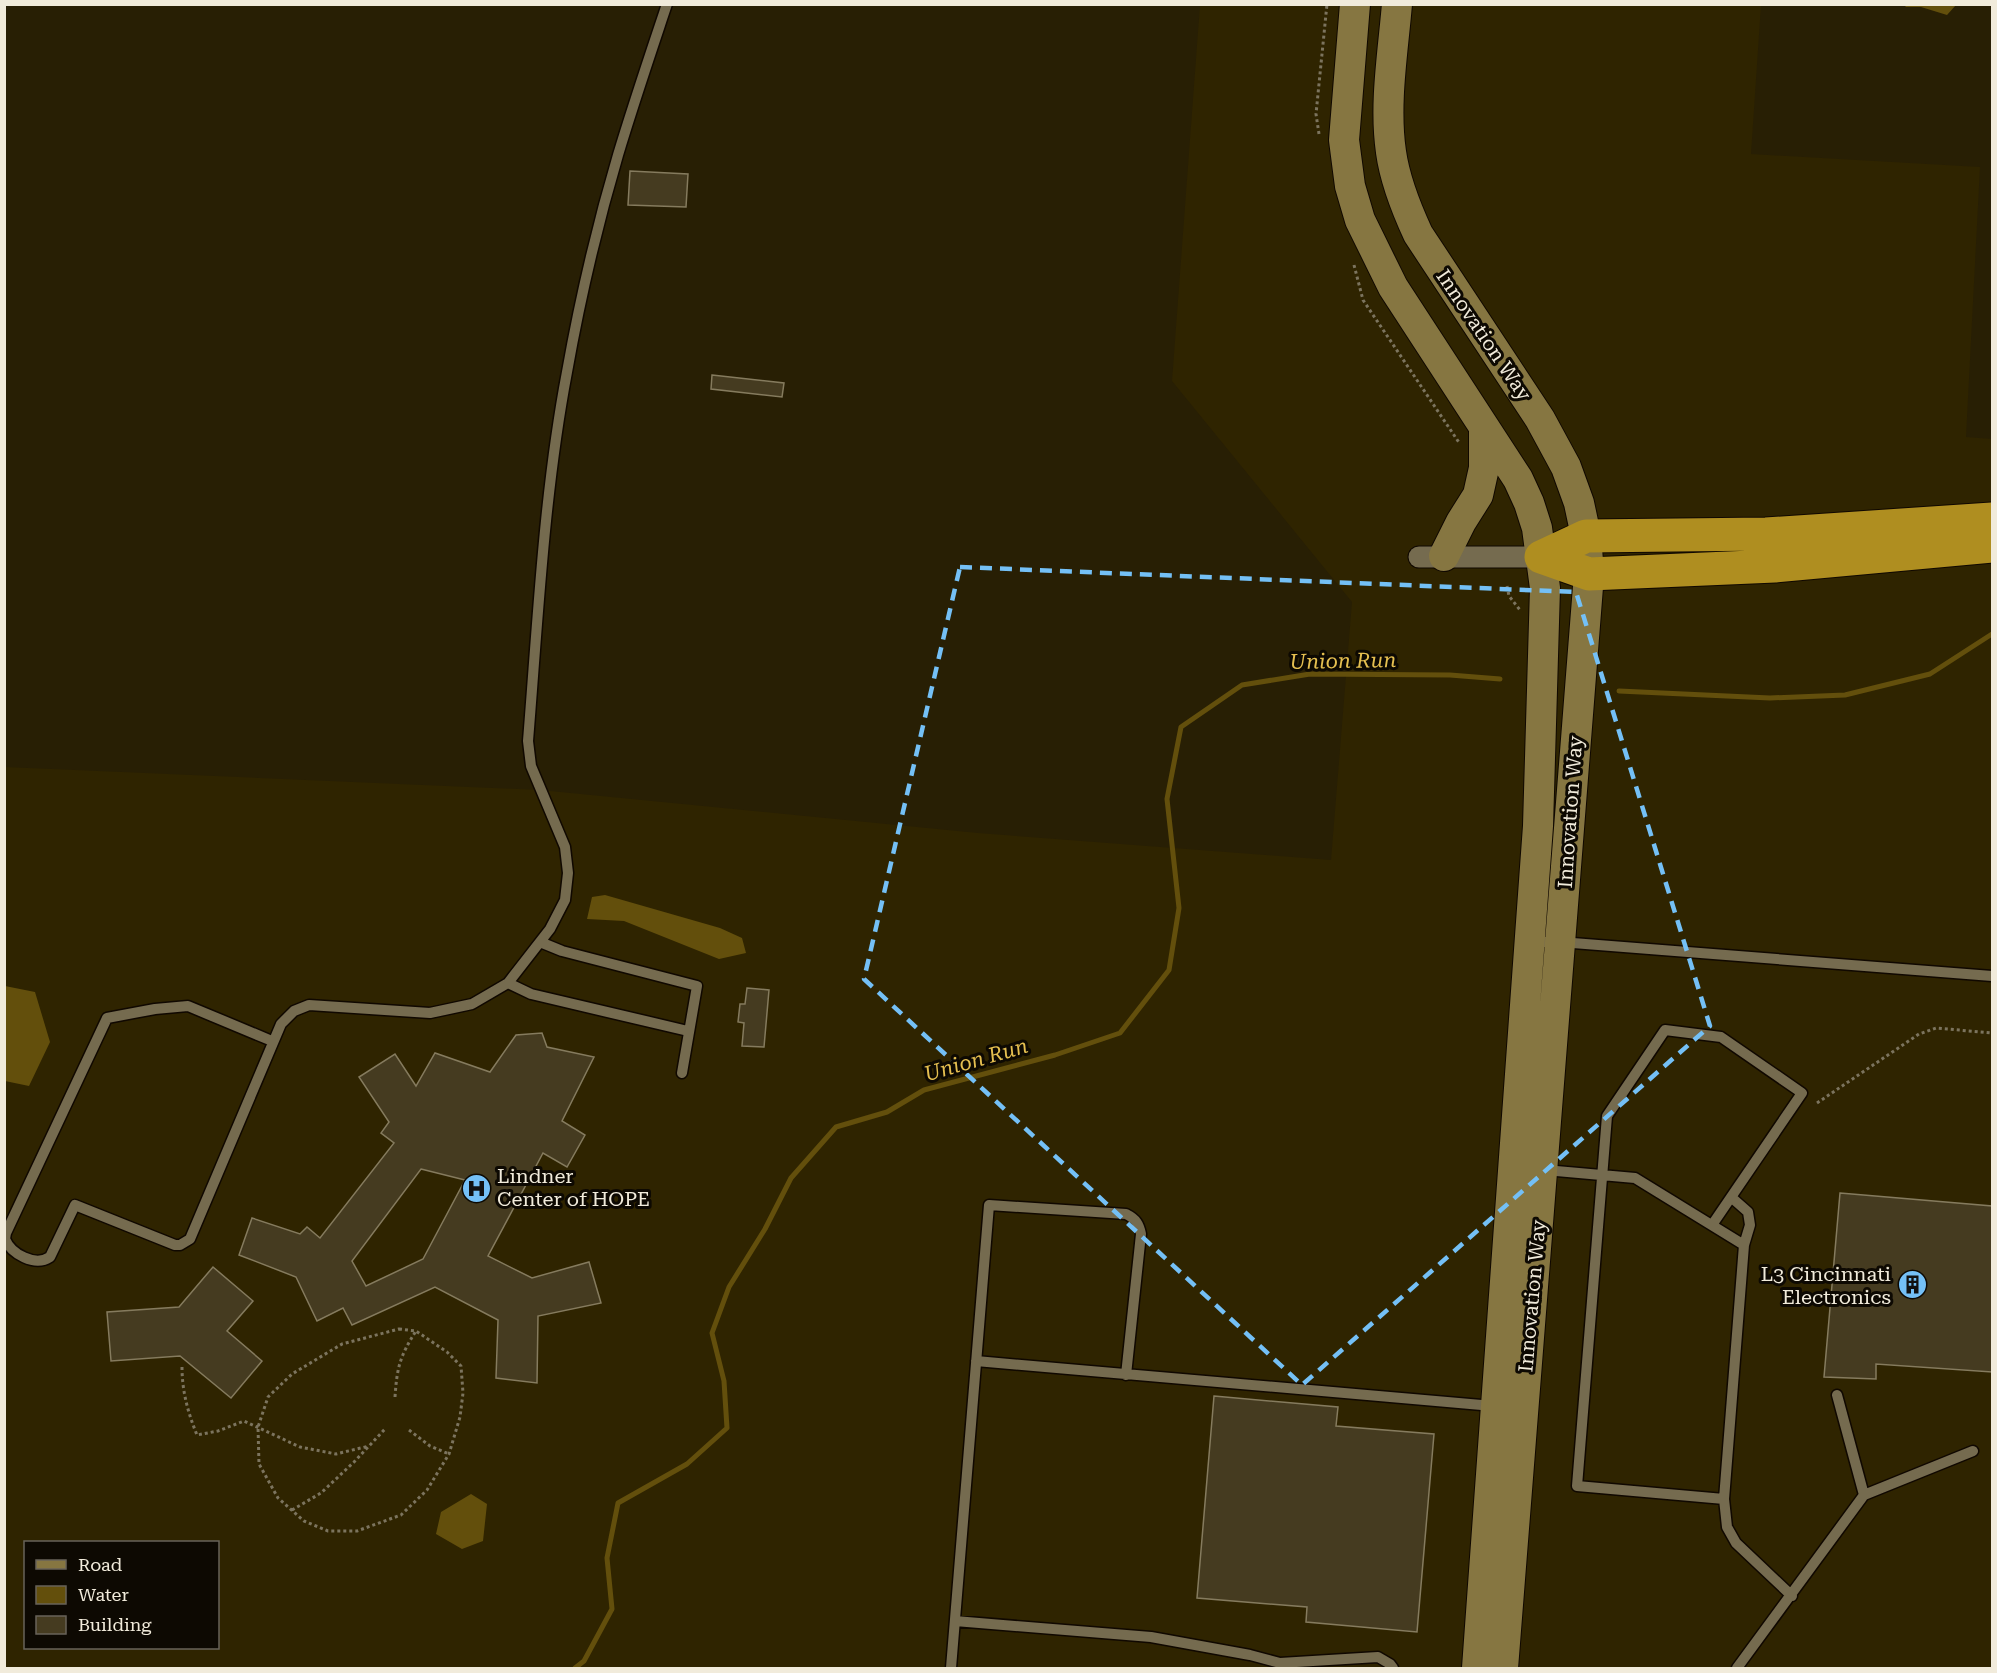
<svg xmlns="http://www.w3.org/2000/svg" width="1997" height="1673" font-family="'Roboto Serif',serif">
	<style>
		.built { fill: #2f2400; fill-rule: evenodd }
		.water { fill: #634f0c }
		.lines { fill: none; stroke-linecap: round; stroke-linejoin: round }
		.stream { stroke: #634f0c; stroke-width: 5 }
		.building { fill: #453b20; stroke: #857b5e; stroke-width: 1.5; fill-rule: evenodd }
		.lane-casing { stroke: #100800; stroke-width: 13 }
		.street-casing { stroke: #100800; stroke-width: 23 }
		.secondary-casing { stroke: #100800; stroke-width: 32 }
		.highway-casing { stroke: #100800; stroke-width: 35 }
		.path { stroke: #7c745e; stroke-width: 3; stroke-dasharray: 3 3; stroke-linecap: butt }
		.lane { stroke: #756b4f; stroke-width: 10 }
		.street { stroke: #756b4f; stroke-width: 21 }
		.secondary { stroke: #867641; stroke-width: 30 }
		.highway { stroke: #af8e20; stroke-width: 33 }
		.marked { fill: none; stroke: #74c0f6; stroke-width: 4.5; stroke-dasharray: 12 8; stroke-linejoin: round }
		.labels { text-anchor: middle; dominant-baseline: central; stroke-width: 6; stroke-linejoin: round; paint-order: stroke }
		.street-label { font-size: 20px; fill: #f1ebdb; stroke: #0d0902 }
		.poi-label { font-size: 20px; fill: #f1ebdb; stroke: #0d0902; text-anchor: start }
		.water-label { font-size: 21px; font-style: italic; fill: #e5bf50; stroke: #0d0902 }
	</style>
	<rect width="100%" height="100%" fill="#281f04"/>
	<path class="built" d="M 1200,5 L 1761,5 L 1751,154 L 1980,167 L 1966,437 L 1992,439 L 1992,1668 L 5,1668 L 5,767 L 540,790 L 978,833 L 1331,860 L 1352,602 L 1172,381 ZM 26,1542 L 218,1542 L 218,1648 L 26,1648 Z"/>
	<path class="water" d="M 1904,5 L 1956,5 L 1947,15 L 1921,7 L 1906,7 Z
		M 605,895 L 720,928 L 742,938 L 746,953 L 719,959 L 624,921 L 587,919 L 592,897 Z
		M 5,986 L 35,992 L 50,1042 L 29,1086 L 5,1081 Z
		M 471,1494 L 487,1504 L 483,1541 L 462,1549 L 436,1534 L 441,1512 Z"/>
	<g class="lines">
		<path class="stream" d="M 1619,691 L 1770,698 L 1845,695 L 1930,674 L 1992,634
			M 575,1668 L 584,1661 L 612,1609 L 607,1558 L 618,1503 L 687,1464 L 727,1428 L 724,1381 L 712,1333 L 729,1287 L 765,1229 L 791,1178 L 836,1127 L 887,1112 L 924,1090 L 1055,1055 L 1120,1033 L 1169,970 L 1179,908 L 1167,799 L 1181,727 L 1242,685 L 1310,674 L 1450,675 L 1500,679"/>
	</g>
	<path class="building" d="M 630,171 L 688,174 L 686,207 L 628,205 Z
		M 712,375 L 784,383 L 782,397 L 711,389 Z
		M 747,988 L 769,990 L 764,1047 L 742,1046 L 744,1023 L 738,1022 L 740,1004 L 745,1004 Z
		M 542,1033 L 547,1047 L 594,1057 L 562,1121 L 585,1135 L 567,1167 L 543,1153 L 488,1256 L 532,1278 L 589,1262 L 601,1303 L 538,1316 L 537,1383 L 496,1378 L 498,1320 L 435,1287 L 352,1325 L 343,1308 L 317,1321 L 296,1277 L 239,1255 L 252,1218 L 300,1234 L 307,1227 L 320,1238 L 394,1143 L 381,1133 L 389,1122 L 359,1077 L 395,1054 L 416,1086 L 435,1053 L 490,1072 L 516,1035 ZM 421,1169 L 465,1180 L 423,1259 L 366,1286 L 352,1261 Z
		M 1840,1193 L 1992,1206 L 1992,1372 L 1876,1364 L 1876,1379 L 1824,1377 Z
		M 213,1267 L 253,1301 L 227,1331 L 262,1361 L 231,1398 L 180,1356 L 111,1361 L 107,1312 L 179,1307 Z
		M 1214,1396 L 1338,1407 L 1336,1426 L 1434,1434 L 1417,1632 L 1306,1622 L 1307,1607 L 1197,1598 Z"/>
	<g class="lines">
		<defs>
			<path id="lane" d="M 540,942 L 562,951 L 697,986 L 682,1073
				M 1530,942 L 1560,942 L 1992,976
				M 508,983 L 531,994 L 688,1031
				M 272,1041 L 188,1006 L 155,1009 L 107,1018 L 6,1233 L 5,1239 C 11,1254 35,1267 50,1257 L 75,1205 L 175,1245 L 180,1245 L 190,1239 L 281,1024 L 294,1011 L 309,1005 L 430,1013 L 472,1004 L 508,983 L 550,929 L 565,900 L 568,873 L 565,847 L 531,766 L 528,741 C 538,618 544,493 567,372 C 580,299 597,226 618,155 C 633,105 650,55 667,4
				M 1545,1170 L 1635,1178 L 1744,1245
				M 1731,1197 L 1748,1212 L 1750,1225 L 1744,1245 L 1724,1499 L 1727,1527 L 1736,1543 L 1792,1596
				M 1712,1225 L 1802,1093 L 1721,1037 L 1665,1030 L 1607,1116 L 1577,1486 L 1724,1499
				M 976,1361 L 1493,1406
				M 1864,1495 L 1973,1451
				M 955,1621 L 1151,1637 L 1250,1655 L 1280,1663 L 1378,1657 L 1390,1664 L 1393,1668
				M 951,1668 L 989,1205 L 1126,1214 C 1136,1219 1139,1224 1141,1234 L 1126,1375
				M 1737,1668 L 1864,1495 L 1837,1395"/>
			<path id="street" d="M 1419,557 L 1541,557"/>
			<path id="secondary" d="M 1355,4 L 1344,140 L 1350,186 L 1360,220 L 1393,287 L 1518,479 L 1529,503 L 1537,528 L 1545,588 L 1538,826 L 1477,1668
				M 1397,4 C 1393,52 1384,104 1391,152 C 1395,181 1406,208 1418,234 L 1540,419 L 1566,467 L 1579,503 L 1586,536 L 1589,574 L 1503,1668
				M 1444,556 L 1461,522 L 1478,495 L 1484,468 L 1484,427"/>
			<path id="highway" d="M 1541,557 L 1586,536 L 1766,534 L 1992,519
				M 1541,557 L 1589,574 L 1775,566 L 1992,546"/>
		</defs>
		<use href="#lane" class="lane-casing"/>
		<use href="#street" class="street-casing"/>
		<use href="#secondary" class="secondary-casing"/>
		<use href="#highway" class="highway-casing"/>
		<path class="path" d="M 1319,134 L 1316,114 L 1327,4
			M 1354,265 L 1363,300 L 1460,444
			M 1507,586 L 1509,596 L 1520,610
			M 1817,1103 L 1919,1034 L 1936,1028 L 1992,1033
			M 399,1329 L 416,1331 L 447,1352 L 461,1366 L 463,1393 L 460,1417 L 449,1454 L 427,1490 L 401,1515 L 357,1531 L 328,1531 L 304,1521 L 278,1498 L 259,1464 L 258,1427 L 268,1397 L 292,1374 L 342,1344 Z
			M 182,1367 C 182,1391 188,1413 197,1435 L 218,1431 L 244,1421 L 300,1447 L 336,1454 L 369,1446
			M 395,1397 C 397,1367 400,1356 416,1331
			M 409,1430 L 430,1446 L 449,1454
			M 292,1510 L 321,1493 L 354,1462 L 385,1429"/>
		<use href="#lane" class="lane"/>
		<use href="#street" class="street"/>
		<use href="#secondary" class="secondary"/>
		<use href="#highway" class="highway"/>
	</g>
	<path class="marked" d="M 960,567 L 1576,592 L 1710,1026 L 1302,1385 L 864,979 Z"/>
	<defs>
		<symbol id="hospital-disc" viewBox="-11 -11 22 22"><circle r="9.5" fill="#74c0f6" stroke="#0d0902"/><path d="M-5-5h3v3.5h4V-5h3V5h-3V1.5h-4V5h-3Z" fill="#111"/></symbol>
		<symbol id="building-disc" viewBox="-11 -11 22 22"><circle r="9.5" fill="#74c0f6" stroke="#0d0902"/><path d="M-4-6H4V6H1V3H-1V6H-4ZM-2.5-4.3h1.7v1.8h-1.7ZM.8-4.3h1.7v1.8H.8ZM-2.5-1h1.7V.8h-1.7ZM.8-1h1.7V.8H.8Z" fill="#111"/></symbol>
	</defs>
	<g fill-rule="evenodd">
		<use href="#hospital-disc" x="460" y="1172" width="33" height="33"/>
		<use href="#building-disc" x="1896" y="1268" width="33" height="33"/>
	</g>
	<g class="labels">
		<g class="street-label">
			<text transform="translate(1484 335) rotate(56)">Innovation Way</text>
			<text transform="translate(1570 812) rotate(-86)">Innovation Way</text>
			<text transform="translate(1532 1296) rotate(-85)">Innovation Way</text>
		</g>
		<g class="poi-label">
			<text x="497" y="1176">Lindner<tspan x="497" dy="23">Center of HOPE</tspan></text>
			<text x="1891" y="1274" text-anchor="end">L3 Cincinnati<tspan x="1891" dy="23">Electronics</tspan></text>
		</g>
		<g class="water-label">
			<text transform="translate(1343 661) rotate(-1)">Union Run</text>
			<text transform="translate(976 1060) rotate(-16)">Union Run</text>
		</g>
	</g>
	<rect width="1997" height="1673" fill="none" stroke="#f1ebdb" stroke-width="12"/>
	<rect x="24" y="1541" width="195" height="108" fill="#0d0902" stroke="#686359" stroke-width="1.5"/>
	<rect x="36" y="1560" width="30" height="9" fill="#867641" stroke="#686359" stroke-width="1.5"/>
	<text x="78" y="1571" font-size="18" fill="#f1ebdb">Road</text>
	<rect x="36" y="1586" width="30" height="18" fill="#634f0c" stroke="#686359" stroke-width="1.5"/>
	<text x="78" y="1601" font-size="18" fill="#f1ebdb">Water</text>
	<rect x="36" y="1616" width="30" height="18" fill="#453b20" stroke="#686359" stroke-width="1.5"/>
	<text x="78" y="1631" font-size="18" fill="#f1ebdb">Building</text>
</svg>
